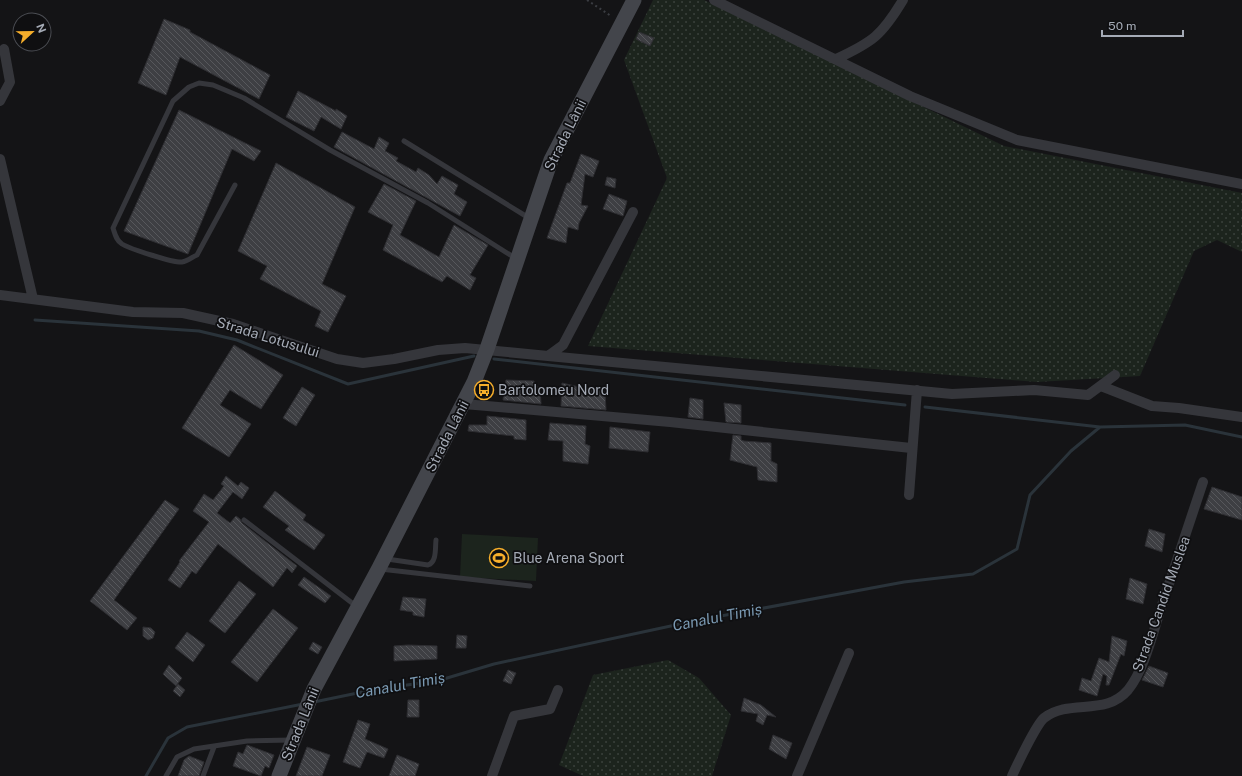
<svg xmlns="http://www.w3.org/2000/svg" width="1242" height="776" font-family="'Public Sans',sans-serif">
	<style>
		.grass { fill: url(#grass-dots) }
		.park { fill: #1c241d }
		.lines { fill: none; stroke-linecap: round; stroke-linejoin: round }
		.stream { stroke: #2a333a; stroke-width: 3 }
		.building { fill: url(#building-back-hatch); stroke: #2e2e32 }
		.path { stroke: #3b3d42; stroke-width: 2; stroke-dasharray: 2 3; stroke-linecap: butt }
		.service { stroke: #35363b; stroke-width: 5 }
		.minor { stroke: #35363b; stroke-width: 10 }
		.secondary { stroke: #43454b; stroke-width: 15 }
		.labels { text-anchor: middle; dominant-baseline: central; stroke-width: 3.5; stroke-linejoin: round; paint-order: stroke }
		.street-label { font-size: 14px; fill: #a5abb6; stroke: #0f0f11 }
		.poi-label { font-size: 14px; fill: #a5abb6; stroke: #0f0f11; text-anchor: start }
		.water-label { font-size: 15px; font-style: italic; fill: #7b9ab3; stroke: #0f0f11 }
	</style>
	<defs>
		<pattern id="grass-dots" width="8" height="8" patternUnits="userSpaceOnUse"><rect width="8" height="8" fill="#1c241d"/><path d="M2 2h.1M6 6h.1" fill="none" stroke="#3a413c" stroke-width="1.8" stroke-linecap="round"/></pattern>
		<pattern id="building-back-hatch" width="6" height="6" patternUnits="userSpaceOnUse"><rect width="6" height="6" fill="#3e3f43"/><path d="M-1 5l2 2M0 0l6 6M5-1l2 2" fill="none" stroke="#57585c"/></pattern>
	</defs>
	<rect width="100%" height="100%" fill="#141416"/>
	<path class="grass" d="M 653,0 L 704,0 L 1004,146 L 1242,193 L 1242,252 L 1217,240 L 1194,251 L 1140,376 L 1037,382 L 588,346 L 667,178 L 624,60 Z
		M 668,660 L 699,678 L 731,715 L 712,776 L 583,776 L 559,765 L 593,675 Z"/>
	<path class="park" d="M 462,534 L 538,538 L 536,581 L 460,577 Z"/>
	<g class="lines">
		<path class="stream" d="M 35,320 L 199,331 L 237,340 L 348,384 L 474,356
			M 494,359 L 905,405
			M 925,407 L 1100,427
			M 314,702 L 377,689 L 437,681 L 494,664 L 694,621 L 904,582 L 973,574 L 1017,549 L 1030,495 L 1071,451 L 1100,427 L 1185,425 L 1242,437
			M 146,776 L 168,738 L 187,727 L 303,704"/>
	</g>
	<path class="building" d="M 164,19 L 190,30 L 190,32 L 270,75 L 259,99 L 180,57 L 166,95 L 138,83 Z
		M 639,32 L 654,38 L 650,46 L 636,39 Z
		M 298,91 L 336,111 L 336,109 L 347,116 L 341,129 L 321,117 L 314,131 L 286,117 Z
		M 179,110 L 261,151 L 254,161 L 232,149 L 188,254 L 124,231 Z
		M 342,132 L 374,149 L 379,137 L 389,143 L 385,151 L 398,158 L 396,161 L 416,172 L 418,168 L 429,175 L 437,184 L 442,176 L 458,185 L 454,194 L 467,202 L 460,216 L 334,147 Z
		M 581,154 L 599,161 L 593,177 L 585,174 L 581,205 L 588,206 L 579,223 L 578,230 L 568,227 L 566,243 L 547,238 L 567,183 L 570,183 Z
		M 276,163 L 355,207 L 322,284 L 346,296 L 328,332 L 315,326 L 321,311 L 260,279 L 267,266 L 238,251 Z
		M 607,177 L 616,179 L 615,188 L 605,185 Z
		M 384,184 L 416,201 L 400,235 L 439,257 L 454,225 L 488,245 L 470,275 L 476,278 L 470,290 L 447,276 L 442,282 L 383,250 L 393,225 L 368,212 Z
		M 609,194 L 627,201 L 623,216 L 603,209 Z
		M 234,345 L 283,375 L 261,409 L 230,390 L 220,405 L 251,424 L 229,457 L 182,428 Z
		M 506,380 L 534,381 L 534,385 L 540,387 L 541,404 L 503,400 Z
		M 562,383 L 592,390 L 592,388 L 605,392 L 606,410 L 561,406 Z
		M 302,387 L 315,395 L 296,426 L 283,418 Z
		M 690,398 L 703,400 L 703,419 L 688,417 Z
		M 724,403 L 741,405 L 741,423 L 726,422 Z
		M 487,416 L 526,420 L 526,440 L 514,439 L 514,436 L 468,431 L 469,425 L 487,425 Z
		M 550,423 L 586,426 L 585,444 L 590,446 L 588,464 L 563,461 L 563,441 L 548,440 Z
		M 610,427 L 650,432 L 648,452 L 609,448 Z
		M 733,435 L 741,436 L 741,440 L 744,441 L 771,443 L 771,461 L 777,464 L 777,482 L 758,480 L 757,467 L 730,460 Z
		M 226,476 L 238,486 L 241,482 L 249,488 L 242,499 L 233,492 L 217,513 L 230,523 L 236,516 L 240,519 L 242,523 L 297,566 L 292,573 L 287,568 L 273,587 L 218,544 L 196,574 L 192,571 L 180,588 L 168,580 L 180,562 L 179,561 L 209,522 L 193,511 L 204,494 L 213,500 L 224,486 L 221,484 Z
		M 1212,487 L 1242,497 L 1242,520 L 1204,509 Z
		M 275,491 L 306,515 L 303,520 L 325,535 L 314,550 L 285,530 L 289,526 L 263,507 Z
		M 165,500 L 179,509 L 114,600 L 137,618 L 127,630 L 90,601 Z
		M 1149,529 L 1165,534 L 1162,552 L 1145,546 Z
		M 304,577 L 331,596 L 325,603 L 298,585 Z
		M 1130,578 L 1147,584 L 1143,604 L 1126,599 Z
		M 239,581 L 256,594 L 225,633 L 209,621 Z
		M 403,597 L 426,599 L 424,617 L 413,615 L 413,612 L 400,610 Z
		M 273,609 L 298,628 L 257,682 L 231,662 Z
		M 143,627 L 151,628 L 155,632 L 153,638 L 148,640 L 143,636 Z
		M 187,632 L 205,645 L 193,662 L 175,648 Z
		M 457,635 L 467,636 L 466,648 L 456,648 Z
		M 1112,636 L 1127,641 L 1124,656 L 1121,654 L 1109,685 L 1106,685 L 1107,676 L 1103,674 L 1097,696 L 1079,690 L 1082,678 L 1091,681 L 1099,658 L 1109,662 Z
		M 313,642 L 322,647 L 318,654 L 309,649 Z
		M 408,645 L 437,646 L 437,659 L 394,661 L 394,646 Z
		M 169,665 L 182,678 L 176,686 L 163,674 Z
		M 1149,666 L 1168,673 L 1163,687 L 1142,680 Z
		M 508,670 L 516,673 L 511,684 L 503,681 Z
		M 178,684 L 185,690 L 180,697 L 173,691 Z
		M 744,698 L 761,705 L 776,717 L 767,715 L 763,725 L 756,721 L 758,714 L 741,711 Z
		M 408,700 L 419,700 L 419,717 L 407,717 Z
		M 358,720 L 370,724 L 365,739 L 388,749 L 384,758 L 367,752 L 360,768 L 343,762 Z
		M 773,735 L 792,743 L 786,759 L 769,749 Z
		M 247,745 L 274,755 L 269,768 L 265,766 L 261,776 L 233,766 L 238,752 L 243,754 Z
		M 307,747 L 330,755 L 322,776 L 296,776 Z
		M 397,755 L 419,764 L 415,776 L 389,776 Z
		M 189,756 L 204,762 L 199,776 L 178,776 L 184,760 Z"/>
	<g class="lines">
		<path class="path" d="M 587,0 L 611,16"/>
		<path class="service" d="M 404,141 L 529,218
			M 235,185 L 197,255 C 192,257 188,261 182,262 C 174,263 130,249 122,244 C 116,240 115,234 113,228 L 173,101 L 189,87 L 199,83 L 213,85 L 244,98 L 330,150 L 428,203 L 515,258
			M 244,520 L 356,606
			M 387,559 L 428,565 C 437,562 435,548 436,540
			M 380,569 L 530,586
			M 166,776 L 177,757 L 194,749 L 247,741 L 291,740
			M 203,776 L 214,747"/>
		<path class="minor" d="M 714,0 L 910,96 L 1017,140 L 1242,184
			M 836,59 C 873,42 882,35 903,0
			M 0,101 L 10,82 L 4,49
			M 0,159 L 33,299
			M 0,295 L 133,312 L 183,313 L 233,324 L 337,359 L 363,363 L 394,359 L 438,350 L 465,348 L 548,356 L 563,345 L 633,212
			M 548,356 L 952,394 L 1034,390 L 1088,395 L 1115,375
			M 1101,386 L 1152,406 L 1179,408 L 1242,417
			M 464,404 L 670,422 L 911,448
			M 909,495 L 917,390
			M 492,776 L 514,716 L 550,709 L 558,690
			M 797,776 L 849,653
			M 1012,776 C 1017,765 1036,725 1044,718 C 1070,698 1105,717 1128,690 C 1144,670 1152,636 1160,611 C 1174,568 1189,525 1203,482"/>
		<path class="secondary" d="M 279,776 L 314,689 L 379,568 L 474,382 L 487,349 L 551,160 L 634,0"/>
	</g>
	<defs>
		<symbol id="bus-ring" viewBox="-11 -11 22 22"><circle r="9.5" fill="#0f0f11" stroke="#f6ae2b" stroke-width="1.5"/><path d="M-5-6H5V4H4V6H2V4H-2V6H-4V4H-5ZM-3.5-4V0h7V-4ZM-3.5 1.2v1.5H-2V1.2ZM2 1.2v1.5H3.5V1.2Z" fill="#f6ae2b"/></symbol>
		<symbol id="stadium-ring" viewBox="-11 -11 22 22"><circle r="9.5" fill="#0f0f11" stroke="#f6ae2b" stroke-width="1.5"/><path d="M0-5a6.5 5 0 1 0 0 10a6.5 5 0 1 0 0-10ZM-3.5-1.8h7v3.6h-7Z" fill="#f6ae2b"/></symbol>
	</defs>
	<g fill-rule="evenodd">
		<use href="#bus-ring" x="473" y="379" width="22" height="22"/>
		<use href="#stadium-ring" x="488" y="547" width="22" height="22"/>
	</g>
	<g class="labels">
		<g class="street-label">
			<text transform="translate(565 135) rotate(-64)">Strada Lânii</text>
			<text transform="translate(268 337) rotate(17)">Strada Lotusului</text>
			<text transform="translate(447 436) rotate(-63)">Strada Lânii</text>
			<text transform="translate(1161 604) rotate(-70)">Strada Candid Muslea</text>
			<text transform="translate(300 724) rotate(-68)">Strada Lânii</text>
		</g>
		<g class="poi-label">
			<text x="498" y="390">Bartolomeu Nord</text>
			<text x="513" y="558">Blue Arena Sport</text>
		</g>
		<g class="water-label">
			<text transform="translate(717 617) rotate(-11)">Canalul Timiș</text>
			<text transform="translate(400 685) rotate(-10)">Canalul Timiș</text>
		</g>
	</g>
	<g transform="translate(32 32) rotate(68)"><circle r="19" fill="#0f0f11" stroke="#4b4d53"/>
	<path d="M0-3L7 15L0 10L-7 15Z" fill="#f6ae2b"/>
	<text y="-6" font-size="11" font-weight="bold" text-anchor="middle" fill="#a5abb6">N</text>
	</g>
	<path d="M1102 30v6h81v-6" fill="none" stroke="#a5abb6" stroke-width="2"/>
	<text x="1108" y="30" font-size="12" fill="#a5abb6" stroke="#0f0f11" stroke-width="3" paint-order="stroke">50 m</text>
</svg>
